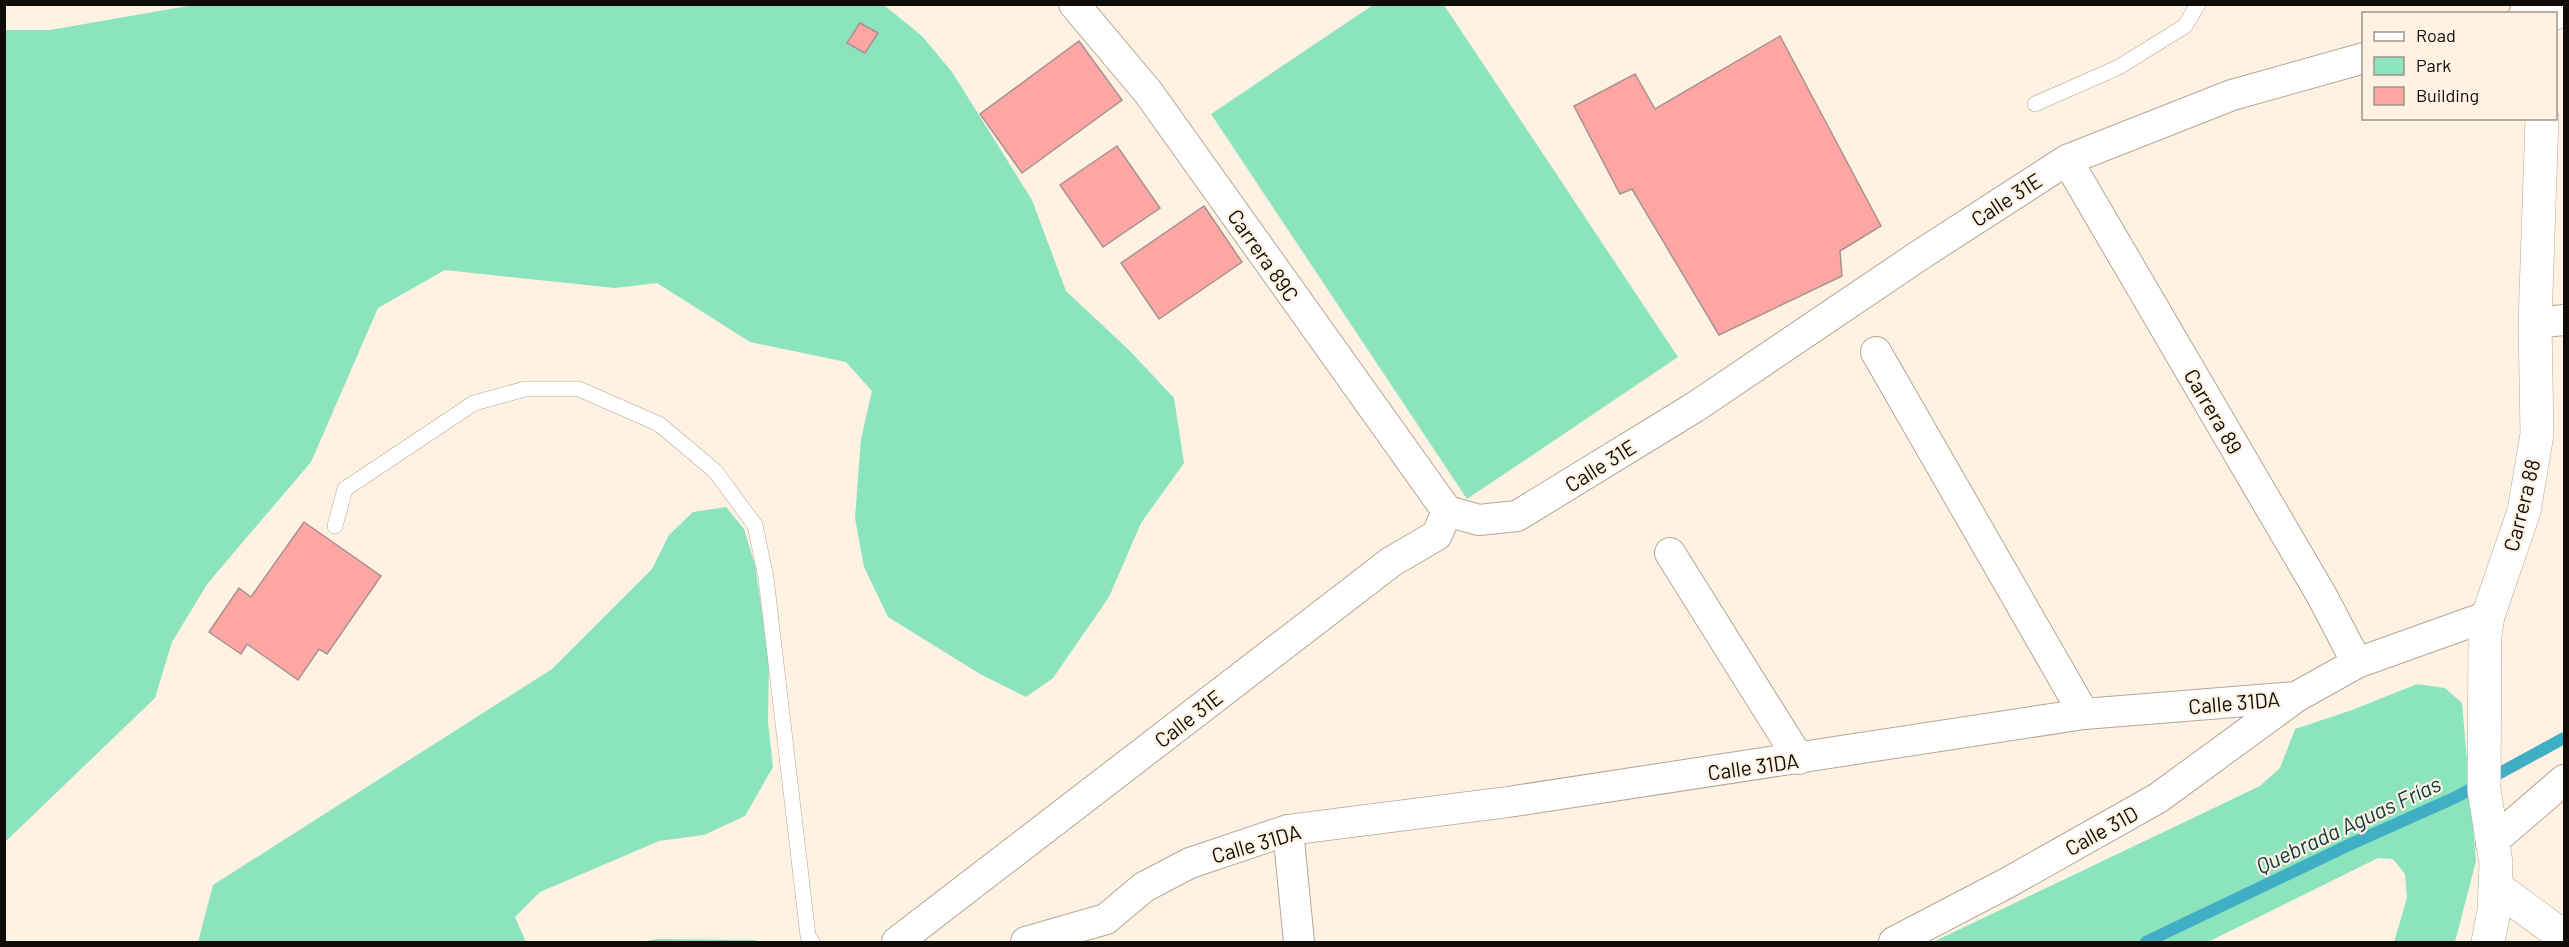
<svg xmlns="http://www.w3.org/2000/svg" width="2569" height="947" font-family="Barlow,sans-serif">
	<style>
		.green { fill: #8be4be }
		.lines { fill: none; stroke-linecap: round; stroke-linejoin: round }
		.stream { stroke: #40afc5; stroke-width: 12 }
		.building { fill: #fda6a4; stroke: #a79291; stroke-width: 1.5 }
		.lane-casing { stroke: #b3a798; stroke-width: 16 }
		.street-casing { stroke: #b3a798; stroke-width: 32 }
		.secondary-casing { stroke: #b3a798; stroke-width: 34 }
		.lane { stroke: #fff; stroke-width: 15 }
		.street { stroke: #fff; stroke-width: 30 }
		.secondary { stroke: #fff; stroke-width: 33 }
		.labels { text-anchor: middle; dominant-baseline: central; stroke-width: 4.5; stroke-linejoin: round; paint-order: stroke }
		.street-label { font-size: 21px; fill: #100c07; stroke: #fff2e2 }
		.water-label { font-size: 22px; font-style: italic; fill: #063b44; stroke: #fff2e2 }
	</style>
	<rect width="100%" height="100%" fill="#fff2e2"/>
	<path class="green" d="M 199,4 L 884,5 L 922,36 L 952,72 L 1032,200 L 1066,291 L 1129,350 L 1174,398 L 1184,463 L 1141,523 L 1109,597 L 1053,678 L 1026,697 L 980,674 L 888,617 L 864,567 L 855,518 L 861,439 L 872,391 L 846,362 L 750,342 L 657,283 L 615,288 L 445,270 L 378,308 L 311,462 L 208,583 L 172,642 L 155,698 L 5,842 L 4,30 L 50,30 Z
		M 1373,5 L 1444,5 L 1678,357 L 1467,499 L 1211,114 Z
		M 726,507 L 744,529 L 755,565 L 769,660 L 768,722 L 773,767 L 745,816 L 704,835 L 659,841 L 540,892 L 515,917 L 526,942 L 198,942 L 213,885 L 552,669 L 652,569 L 669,535 L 693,512 Z
		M 2417,684 L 2445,688 L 2462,703 L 2476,861 L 2455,942 L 2394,942 L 2407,898 L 2405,874 L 2393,859 L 2378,858 L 2208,942 L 1933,942 L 2260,786 L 2280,768 L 2295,729 L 2352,710 Z
		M 657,939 L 755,940 L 759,942 L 640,942 Z"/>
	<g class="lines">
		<path class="stream" d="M 2146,942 L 2351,844 L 2454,798 L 2564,738"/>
	</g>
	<path class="building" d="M 860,23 L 878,33 L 865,53 L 847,43 Z
		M 1780,36 L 1881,226 L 1840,251 L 1842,276 L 1719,335 L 1632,189 L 1620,194 L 1574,106 L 1635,74 L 1655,109 Z
		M 1079,41 L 1122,100 L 1022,173 L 980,114 Z
		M 1117,146 L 1160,208 L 1103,247 L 1060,185 Z
		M 1204,206 L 1242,262 L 1159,319 L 1121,263 Z
		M 304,522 L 381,576 L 327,654 L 319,649 L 298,680 L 247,644 L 241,654 L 209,632 L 239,588 L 251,597 Z"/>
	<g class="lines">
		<defs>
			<path id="lane" d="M 2035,104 L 2119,67 L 2185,26 L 2198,4
				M 335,526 L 345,489 L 474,403 L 525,389 L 579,389 L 659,424 L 715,471 L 755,525 L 766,578 L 808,936 L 812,942"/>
			<path id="street" d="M 1074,4 L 1148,92 L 1447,511
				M 2524,14 L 2554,5
				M 2067,160 L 2322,596 L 2357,663
				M 2535,323 L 2564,320
				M 1876,352 L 2084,714
				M 1447,511 L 1479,520 L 1517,516 L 1695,407 L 1920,255 L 2067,160 L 2232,95 L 2364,58
				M 1670,553 L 1799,759
				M 1288,830 L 1299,942
				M 2491,843 L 2564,780
				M 897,942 L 1391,562 L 1437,535 L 1447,511
				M 1026,942 L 1106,919 L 1144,887 L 1190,863 L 1288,830 L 1508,802 L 2084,714 L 2296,697 L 2357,663 L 2488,616
				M 1894,942 L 2007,883 L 2158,798 L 2296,697"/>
			<path id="secondary" d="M 2553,14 L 2555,4
				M 2496,887 L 2564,937
				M 2488,942 L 2494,911 L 2496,863 L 2484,790 L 2485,635 L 2488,616 L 2524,511 L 2537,434 L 2535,323 L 2542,118"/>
		</defs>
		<use href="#lane" class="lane-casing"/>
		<use href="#street" class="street-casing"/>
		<use href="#secondary" class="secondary-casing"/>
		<use href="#lane" class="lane"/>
		<use href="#street" class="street"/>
		<use href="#secondary" class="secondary"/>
	</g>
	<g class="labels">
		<g class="street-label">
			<text transform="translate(2006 199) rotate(-33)">Calle 31E</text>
			<text transform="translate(1264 255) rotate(55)">Carrera 89C</text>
			<text transform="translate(2214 411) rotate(60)">Carrera 89</text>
			<text transform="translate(1600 465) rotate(-32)">Calle 31E</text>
			<text transform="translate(2521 505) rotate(-76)">Carrera 88</text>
			<text transform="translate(2234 702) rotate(-5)">Calle 31DA</text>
			<text transform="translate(1188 718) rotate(-38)">Calle 31E</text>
			<text transform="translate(1753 766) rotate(-8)">Calle 31DA</text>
			<text transform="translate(2101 830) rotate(-29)">Calle 31D</text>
			<text transform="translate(1256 843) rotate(-16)">Calle 31DA</text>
		</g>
		<g class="water-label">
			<text transform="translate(2348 824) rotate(-25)">Quebrada Aguas Frías</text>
		</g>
	</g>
	<rect width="2569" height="947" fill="none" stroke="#100c07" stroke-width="12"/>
	<rect x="2362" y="12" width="195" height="108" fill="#fff2e2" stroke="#9f968a" stroke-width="1.5"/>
	<rect x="2374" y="32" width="30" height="9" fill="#ffffff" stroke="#9f968a" stroke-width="1.5"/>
	<text x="2416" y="42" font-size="18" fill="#100c07">Road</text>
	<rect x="2374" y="57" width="30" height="18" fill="#8be4be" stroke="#9f968a" stroke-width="1.5"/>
	<text x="2416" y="72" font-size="18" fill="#100c07">Park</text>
	<rect x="2374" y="87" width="30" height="18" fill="#fda6a4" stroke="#9f968a" stroke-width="1.5"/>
	<text x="2416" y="102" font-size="18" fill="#100c07">Building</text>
</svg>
